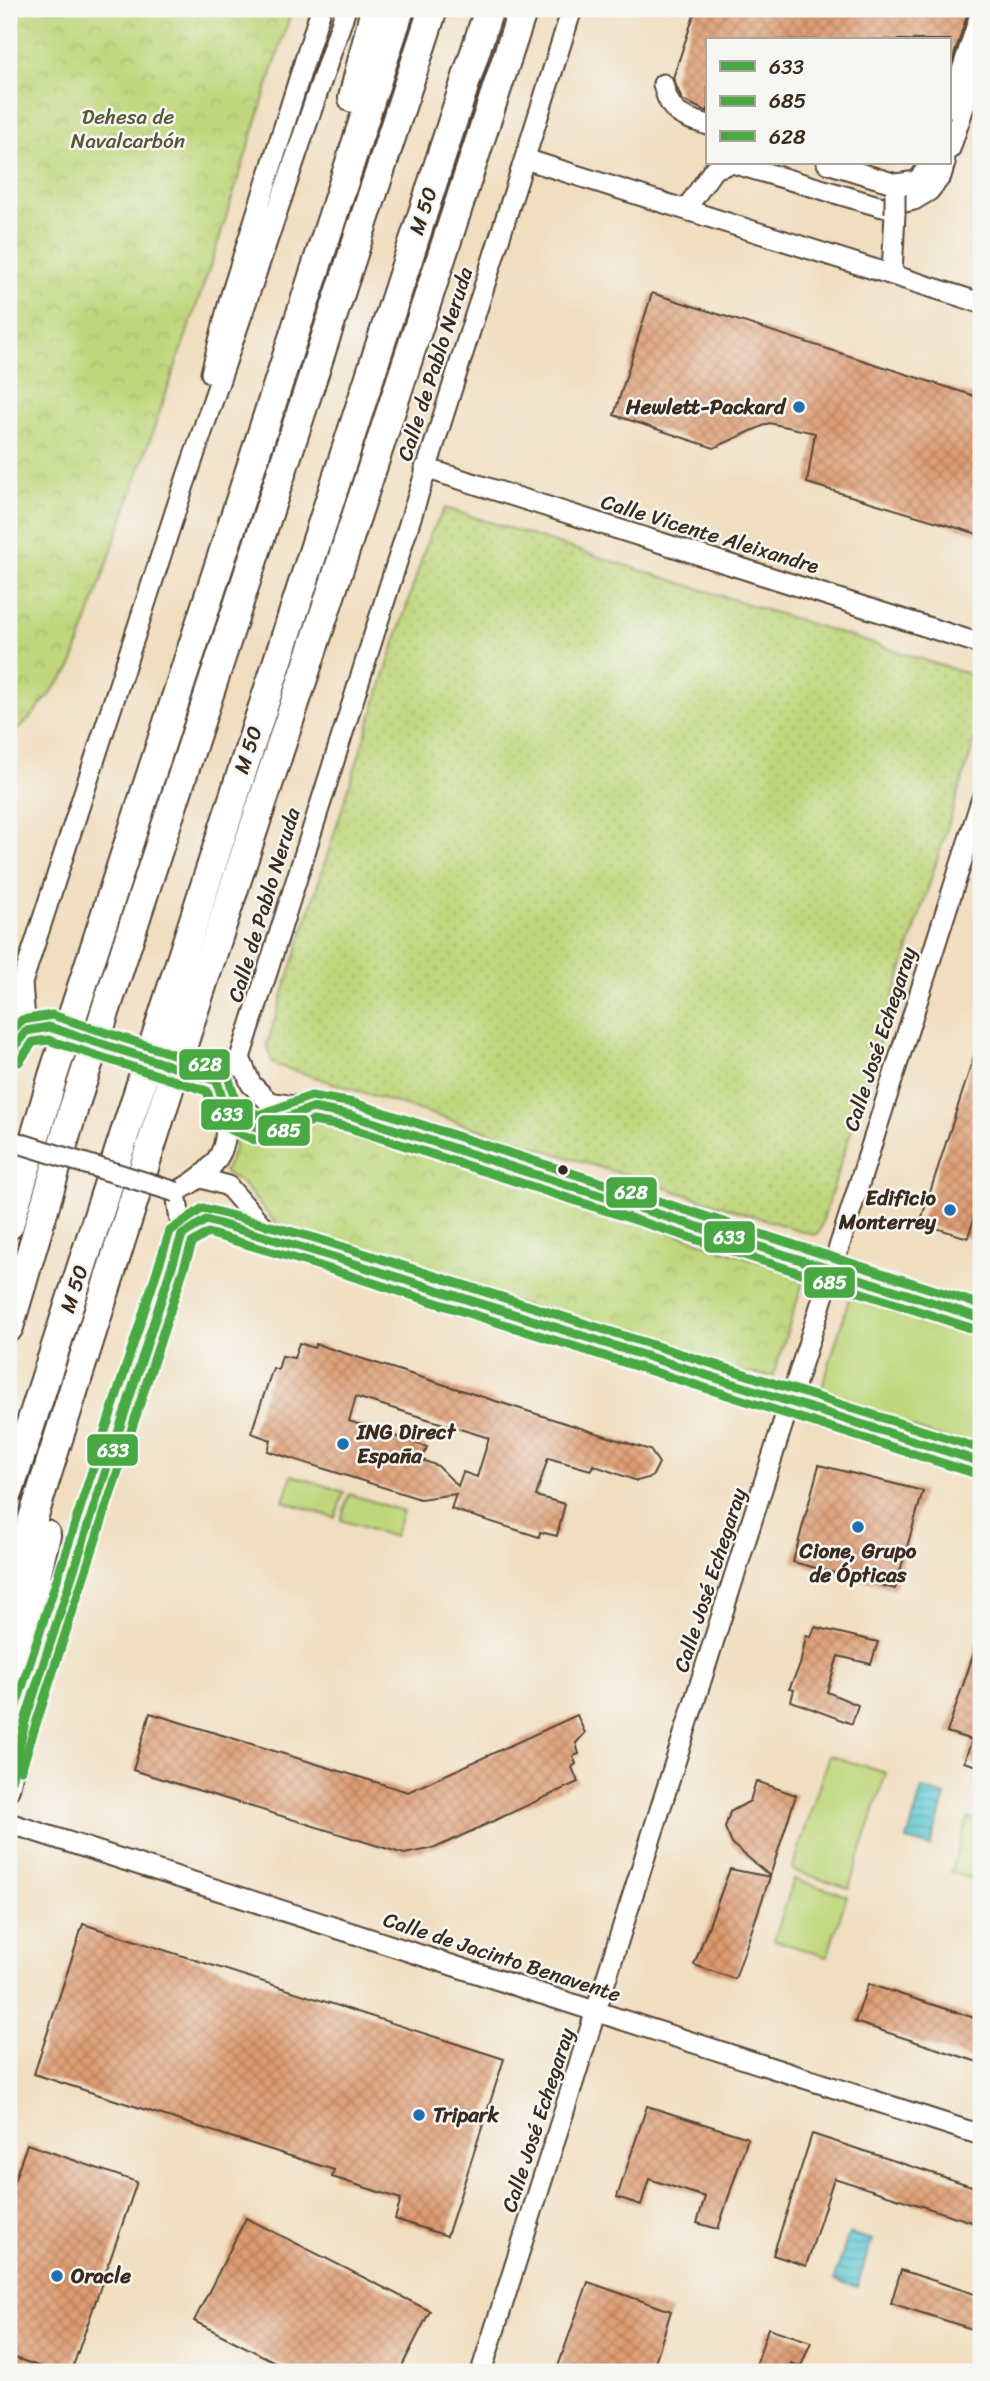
<svg xmlns="http://www.w3.org/2000/svg" width="990" height="2381" font-family="Sriracha,sans-serif">
	<style>
		.grass { fill: url(#grass-dots); stroke: #7d804c; stroke-width: 2 }
		.park { fill: url(#park-crowns); stroke: #7d804c; stroke-width: 2 }
		.garden { fill: #bfd77b; stroke: #7d804c; stroke-width: 2 }
		.water { fill: url(#water-rules); stroke: #4c7978; stroke-width: 2 }
		.building { fill: url(#building-cross-hatch); fill-rule: evenodd }
		.lines { fill: none; stroke-linecap: round; stroke-linejoin: round }
		.minor-casing { stroke: #564536; stroke-width: 23 }
		.highway-casing { stroke: #564536; stroke-width: 32 }
		.minor { stroke: #fff; stroke-width: 19 }
		.highway { stroke: #fff; stroke-width: 28 }
		.minor-bridge-casing { stroke: #564536; stroke-width: 23; stroke-linecap: butt }
		.minor-bridge { stroke: #fff; stroke-width: 19 }
		.bus-1-casing { stroke: #f6f6f2; stroke-width: 14 }
		.bus-2-casing { stroke: #f6f6f2; stroke-width: 14 }
		.bus-3-casing { stroke: #f6f6f2; stroke-width: 14 }
		.bus-1 { stroke: #48a943; stroke-width: 9 }
		.bus-2 { stroke: #48a943; stroke-width: 9 }
		.bus-3 { stroke: #48a943; stroke-width: 9 }
		.poi-dot { fill: #1f6fb2; stroke: #f6f6f2; stroke-width: 2.5 }
		.bus-dot { fill: #3b2a1e; stroke: #f6f6f2; stroke-width: 2.5 }
		.labels { text-anchor: middle; dominant-baseline: central; stroke-width: 5; stroke-linejoin: round; paint-order: stroke }
		.park-label { font-size: 21px; fill: #5c5535; stroke: #f6f6f2 }
		.street-label { font-size: 21px; fill: #3b2a1e; stroke: #f6f6f2 }
		.poi-label { font-size: 21px; font-weight: bold; fill: #3b2a1e; stroke: #f6f6f2; text-anchor: start }
		.line-badge { stroke: #f6f6f2; stroke-width: 2.5 }
		.badge-label { font-size: 19px; text-anchor: middle; font-weight: bold; fill: #fff }
	</style>
	<defs>
		<pattern id="grass-dots" width="8" height="8" patternUnits="userSpaceOnUse" patternTransform="scale(1.75)"><rect width="8" height="8" fill="#bfd77b"/><path d="M2 2h.1M6 6h.1" fill="none" stroke="#a5b96a" stroke-width="1.8" stroke-linecap="round"/></pattern>
		<pattern id="park-crowns" width="20" height="18" patternUnits="userSpaceOnUse" patternTransform="scale(1.75)"><rect width="20" height="18" fill="#bfd77b"/><path d="M2 6a3 3 0 1 1 6 0M12 15a3 3 0 1 1 6 0" fill="none" stroke="#a5b96a"/></pattern>
		<pattern id="water-rules" width="6" height="5" patternUnits="userSpaceOnUse" patternTransform="scale(1.75)"><rect width="6" height="5" fill="#5cc8d2"/><path d="M0 2.5h6" fill="none" stroke="#4da3aa"/></pattern>
		<pattern id="building-cross-hatch" width="8" height="8" patternUnits="userSpaceOnUse" patternTransform="scale(1.75)"><rect width="8" height="8" fill="#de9b71"/><path d="M0 0l8 8M0 8l8-8" fill="none" stroke="#b57f5c"/></pattern>
	</defs>
	<rect width="100%" height="100%" fill="#f6f6f2"/>
	<filter id="ink" filterUnits="userSpaceOnUse"><feTurbulence type="fractalNoise" baseFrequency=".0143" numOctaves="2"/><feDisplacementMap in="SourceGraphic" scale="14" xChannelSelector="R" yChannelSelector="G"/><feConvolveMatrix kernelMatrix="1 2 1 2 8 2 1 2 1" color-interpolation-filters="sRGB"/></filter>
	<filter id="wash" filterUnits="userSpaceOnUse"><feTurbulence type="fractalNoise" baseFrequency=".00686" numOctaves="4" result="noise"/><feDisplacementMap in="SourceGraphic" scale="28" xChannelSelector="R" yChannelSelector="G"/><feGaussianBlur stdDeviation="1.57" result="paint"/><feColorMatrix in="noise" values="0 0 0 0 0 0 0 0 0 0 0 0 0 0 0 0 0 1.4 0 .05"/><feComposite in="paint" operator="in"/></filter>
	<g filter="url(#wash)">
		<rect width="100%" height="100%" fill="#f1dec0"/>
		<path class="grass" d="M 445,508 L 981,678 L 981,721 L 819,1232 L 814,1235 L 273,1064 L 267,1044 L 429,536 Z"/>
		<path class="park" d="M 9,9 L 292,9 L 215,252 L 71,668 L 30,718 L 9,737 Z
			M 314,1121 L 356,1127 L 767,1264 L 804,1279 L 773,1376 L 735,1372 L 323,1242 L 275,1223 L 243,1184 L 224,1172 L 233,1153 L 237,1132 L 264,1137 Z"/>
		<path class="garden" d="M 852,1289 L 981,1330 L 981,1450 L 819,1398 Z
			M 292,1475 L 344,1492 L 335,1518 L 283,1501 Z
			M 349,1494 L 403,1511 L 394,1537 L 341,1520 Z
			M 829,1755 L 886,1773 L 849,1888 L 792,1870 Z
			M 968,1818 L 981,1823 L 981,1863 L 976,1880 L 951,1872 Z
			M 794,1879 L 847,1896 L 827,1957 L 774,1940 Z"/>
		<path class="water" d="M 922,1789 L 946,1796 L 930,1847 L 907,1840 Z
			M 849,2233 L 872,2240 L 857,2287 L 834,2280 Z"/>
		<g id="blocks">
			<path class="building" d="M 696,9 L 969,9 L 950,68 L 950,40 L 708,40 L 708,112 L 682,100 L 673,78 Z
				M 652,293 L 981,398 L 981,535 L 807,483 L 815,433 L 769,423 L 714,448 L 614,415 Z
				M 978,1044 L 981,1045 L 981,1193 L 968,1238 L 920,1223 Z
				M 299,1343 L 314,1348 L 316,1344 L 650,1450 L 659,1463 L 652,1477 L 637,1481 L 593,1465 L 591,1470 L 548,1458 L 536,1496 L 565,1504 L 557,1536 L 540,1532 L 539,1537 L 451,1509 L 456,1494 L 420,1499 L 268,1451 L 271,1440 L 251,1433 L 273,1368 L 278,1370 L 282,1356 L 294,1358 ZM 356,1397 L 489,1438 L 477,1477 L 463,1472 L 458,1486 L 438,1466 L 422,1460 L 427,1447 L 349,1421 Z
				M 819,1465 L 923,1491 L 895,1589 L 793,1562 Z
				M 815,1627 L 878,1642 L 871,1664 L 838,1656 L 827,1692 L 858,1705 L 852,1724 L 791,1701 L 794,1690 L 789,1689 L 800,1665 L 806,1636 L 811,1637 Z
				M 979,1638 L 981,1639 L 981,1767 L 964,1762 L 972,1740 L 947,1732 Z
				M 150,1713 L 408,1792 L 577,1715 L 585,1733 L 576,1743 L 579,1754 L 573,1756 L 576,1764 L 572,1767 L 578,1782 L 435,1848 L 404,1854 L 133,1770 Z
				M 756,1781 L 796,1795 L 770,1876 L 732,1844 L 725,1828 L 730,1812 L 750,1801 Z
				M 730,1869 L 770,1877 L 735,1979 L 694,1965 Z
				M 83,1924 L 504,2059 L 447,2236 L 395,2219 L 401,2199 L 332,2177 L 334,2170 L 34,2074 Z
				M 868,1984 L 981,2020 L 981,2063 L 855,2022 Z
				M 647,2106 L 748,2138 L 718,2229 L 697,2223 L 705,2197 L 649,2179 L 641,2205 L 617,2197 Z
				M 812,2134 L 981,2189 L 981,2225 L 834,2178 L 806,2266 L 773,2255 Z
				M 27,2144 L 137,2182 L 71,2372 L 56,2372 L 9,2356 L 9,2196 Z
				M 246,2218 L 430,2311 L 399,2372 L 295,2372 L 194,2321 Z
				M 901,2270 L 981,2296 L 981,2332 L 891,2303 Z
				M 588,2282 L 671,2311 L 652,2372 L 556,2372 Z
				M 768,2328 L 811,2342 L 801,2366 L 791,2363 L 788,2372 L 754,2372 Z"/>
		</g>
	</g>
	<g filter="url(#ink)">
		<use href="#blocks" fill-opacity="0" stroke="#564536" stroke-width="2"/>
		<g class="lines">
			<defs>
				<path id="minor" d="M 663,84 C 670,114 680,116 708,125
					M 950,107 L 981,12
					M 950,149 L 981,56
					M 525,159 L 981,303
					M 827,163 L 896,184 L 917,181 L 931,163
					M 686,209 L 714,169 L 732,163 L 882,207 L 914,200 L 929,191 L 941,176 L 945,163
					M 892,274 L 895,213
					M 211,373 L 229,301 L 321,9
					M 425,468 L 981,644
					M 9,1055 L 26,1031 L 22,983 L 178,503 L 346,9
					M 240,1058 L 251,1084 L 269,1102 L 350,1115 L 981,1318
					M 227,1115 L 259,1128 L 308,1110
					M 202,1178 L 228,1186 L 265,1229 L 281,1236
					M 182,1235 L 206,1220 L 311,1250 L 981,1462
					M 9,1790 L 26,1718 L 182,1235 L 176,1192 C 230,1164 234,1136 217,1081 L 240,1058 L 572,9
					M 9,1823 L 981,2135
					M 481,2372 L 981,801"/>
				<path id="highway" d="M 353,98 L 375,9
					M 9,1225 L 53,1076 L 400,9
					M 9,1327 L 74,1107 L 433,9
					M 9,1491 L 489,9
					M 9,1594 L 193,1013 L 523,9
					M 9,1685 L 46,1535"/>
			</defs>
			<use href="#minor" class="minor-casing"/>
			<use href="#highway" class="highway-casing"/>
			<use href="#minor" class="minor"/>
			<use href="#highway" class="highway"/>
			<defs>
				<path id="minor-bridge" d="M 895,213 L 895,194
					M 26,1031 L 49,1027 L 217,1081
					M 9,1140 L 176,1192"/>
			</defs>
			<use href="#minor-bridge" class="minor-bridge-casing"/>
			<use href="#minor-bridge" class="minor-bridge"/>
			<defs>
				<path id="bus-1" d="M 9,1055 L 26,1031 L 49,1027 L 217,1081 L 227,1115 L 259,1128 L 312,1108 L 350,1115 L 981,1318
					M 9,1790 L 26,1718 L 182,1235 L 206,1220 L 311,1250 L 981,1462"/>
				<path id="bus-2" d="M 19,1062 L 33,1042 L 48,1040 L 207,1091 L 218,1124 L 255,1140 L 313,1121 L 347,1127 L 977,1330
					M 21,1770 L 192,1243 L 208,1233 L 307,1262 L 977,1474"/>
				<path id="bus-3" d="M 9,1034 L 22,1020 L 52,1015 L 222,1070 L 228,1076 L 237,1106 L 259,1115 L 311,1096 L 354,1103 L 981,1305
					M 9,1727 L 170,1231 L 203,1208 L 315,1238 L 981,1449"/>
			</defs>
			<use href="#bus-1" class="bus-1-casing"/>
			<use href="#bus-2" class="bus-2-casing"/>
			<use href="#bus-3" class="bus-3-casing"/>
			<use href="#bus-1" class="bus-1"/>
			<use href="#bus-2" class="bus-2"/>
			<use href="#bus-3" class="bus-3"/>
		</g>
	</g>
	<g class="poi-dot">
		<circle cx="799" cy="407" r="7"/>
		<circle cx="950" cy="1210" r="7"/>
		<circle cx="343" cy="1444" r="7"/>
		<circle cx="858" cy="1527" r="7"/>
		<circle cx="419" cy="2115" r="7"/>
		<circle cx="57" cy="2276" r="7"/>
	</g>
	<circle class="bus-dot" cx="563" cy="1170" r="6"/>
	<g class="labels">
		<g class="park-label">
			<text x="128" y="117">Dehesa de<tspan x="128" dy="24">Navalcarbón</tspan></text>
		</g>
		<g class="street-label">
			<text transform="translate(423 211) rotate(-72)">M 50</text>
			<text transform="translate(435 364) rotate(-72)">Calle de Pablo Neruda</text>
			<text transform="translate(710 534) rotate(17)">Calle Vicente Aleixandre</text>
			<text transform="translate(248 750) rotate(-72)">M 50</text>
			<text transform="translate(264 905) rotate(-73)">Calle de Pablo Neruda</text>
			<text transform="translate(880 1039) rotate(-72)">Calle José Echegaray</text>
			<text transform="translate(74 1289) rotate(-72)">M 50</text>
			<text transform="translate(710 1580) rotate(-72)">Calle José Echegaray</text>
			<text transform="translate(502 1957) rotate(18)">Calle de Jacinto Benavente</text>
			<text transform="translate(538 2120) rotate(-72)">Calle José Echegaray</text>
		</g>
		<g class="poi-label">
			<text x="785" y="407" text-anchor="end">Hewlett-Packard</text>
			<text x="936" y="1198" text-anchor="end">Edificio<tspan x="936" dy="24">Monterrey</tspan></text>
			<text x="357" y="1432">ING Direct<tspan x="357" dy="24">España</tspan></text>
			<text x="858" y="1551" text-anchor="middle">Cione, Grupo<tspan x="858" dy="24">de Ópticas</tspan></text>
			<text x="433" y="2115">Tripark</text>
			<text x="71" y="2276">Oracle</text>
		</g>
	</g>
	<g class="line-badge">
		<rect x="178" y="1048" width="53" height="33" rx="7" fill="#48a943"/>
		<rect x="200" y="1098" width="54" height="33" rx="7" fill="#48a943"/>
		<rect x="257" y="1114" width="54" height="33" rx="7" fill="#48a943"/>
		<rect x="605" y="1176" width="53" height="33" rx="7" fill="#48a943"/>
		<rect x="703" y="1220" width="53" height="34" rx="7" fill="#48a943"/>
		<rect x="803" y="1266" width="53" height="33" rx="7" fill="#48a943"/>
		<rect x="86" y="1433" width="53" height="34" rx="7" fill="#48a943"/>
	</g>
	<g class="badge-label">
		<text x="205" y="1071">628</text>
		<text x="227" y="1121">633</text>
		<text x="284" y="1137">685</text>
		<text x="631" y="1199">628</text>
		<text x="729" y="1244">633</text>
		<text x="830" y="1289">685</text>
		<text x="113" y="1457">633</text>
	</g>
	<rect width="990" height="2381" fill="none" stroke="#f6f6f2" stroke-width="35"/>
	<rect x="706" y="38" width="245" height="126" fill="#f6f6f2" stroke="#aba49d" stroke-width="2"/>
	<rect x="720" y="61" width="35" height="10" fill="#48a943" stroke="#aba49d" stroke-width="2"/>
	<text x="769" y="74" font-size="21" fill="#3b2a1e">633</text>
	<rect x="720" y="96" width="35" height="10" fill="#48a943" stroke="#aba49d" stroke-width="2"/>
	<text x="769" y="108" font-size="21" fill="#3b2a1e">685</text>
	<rect x="720" y="131" width="35" height="10" fill="#48a943" stroke="#aba49d" stroke-width="2"/>
	<text x="769" y="144" font-size="21" fill="#3b2a1e">628</text>
</svg>
